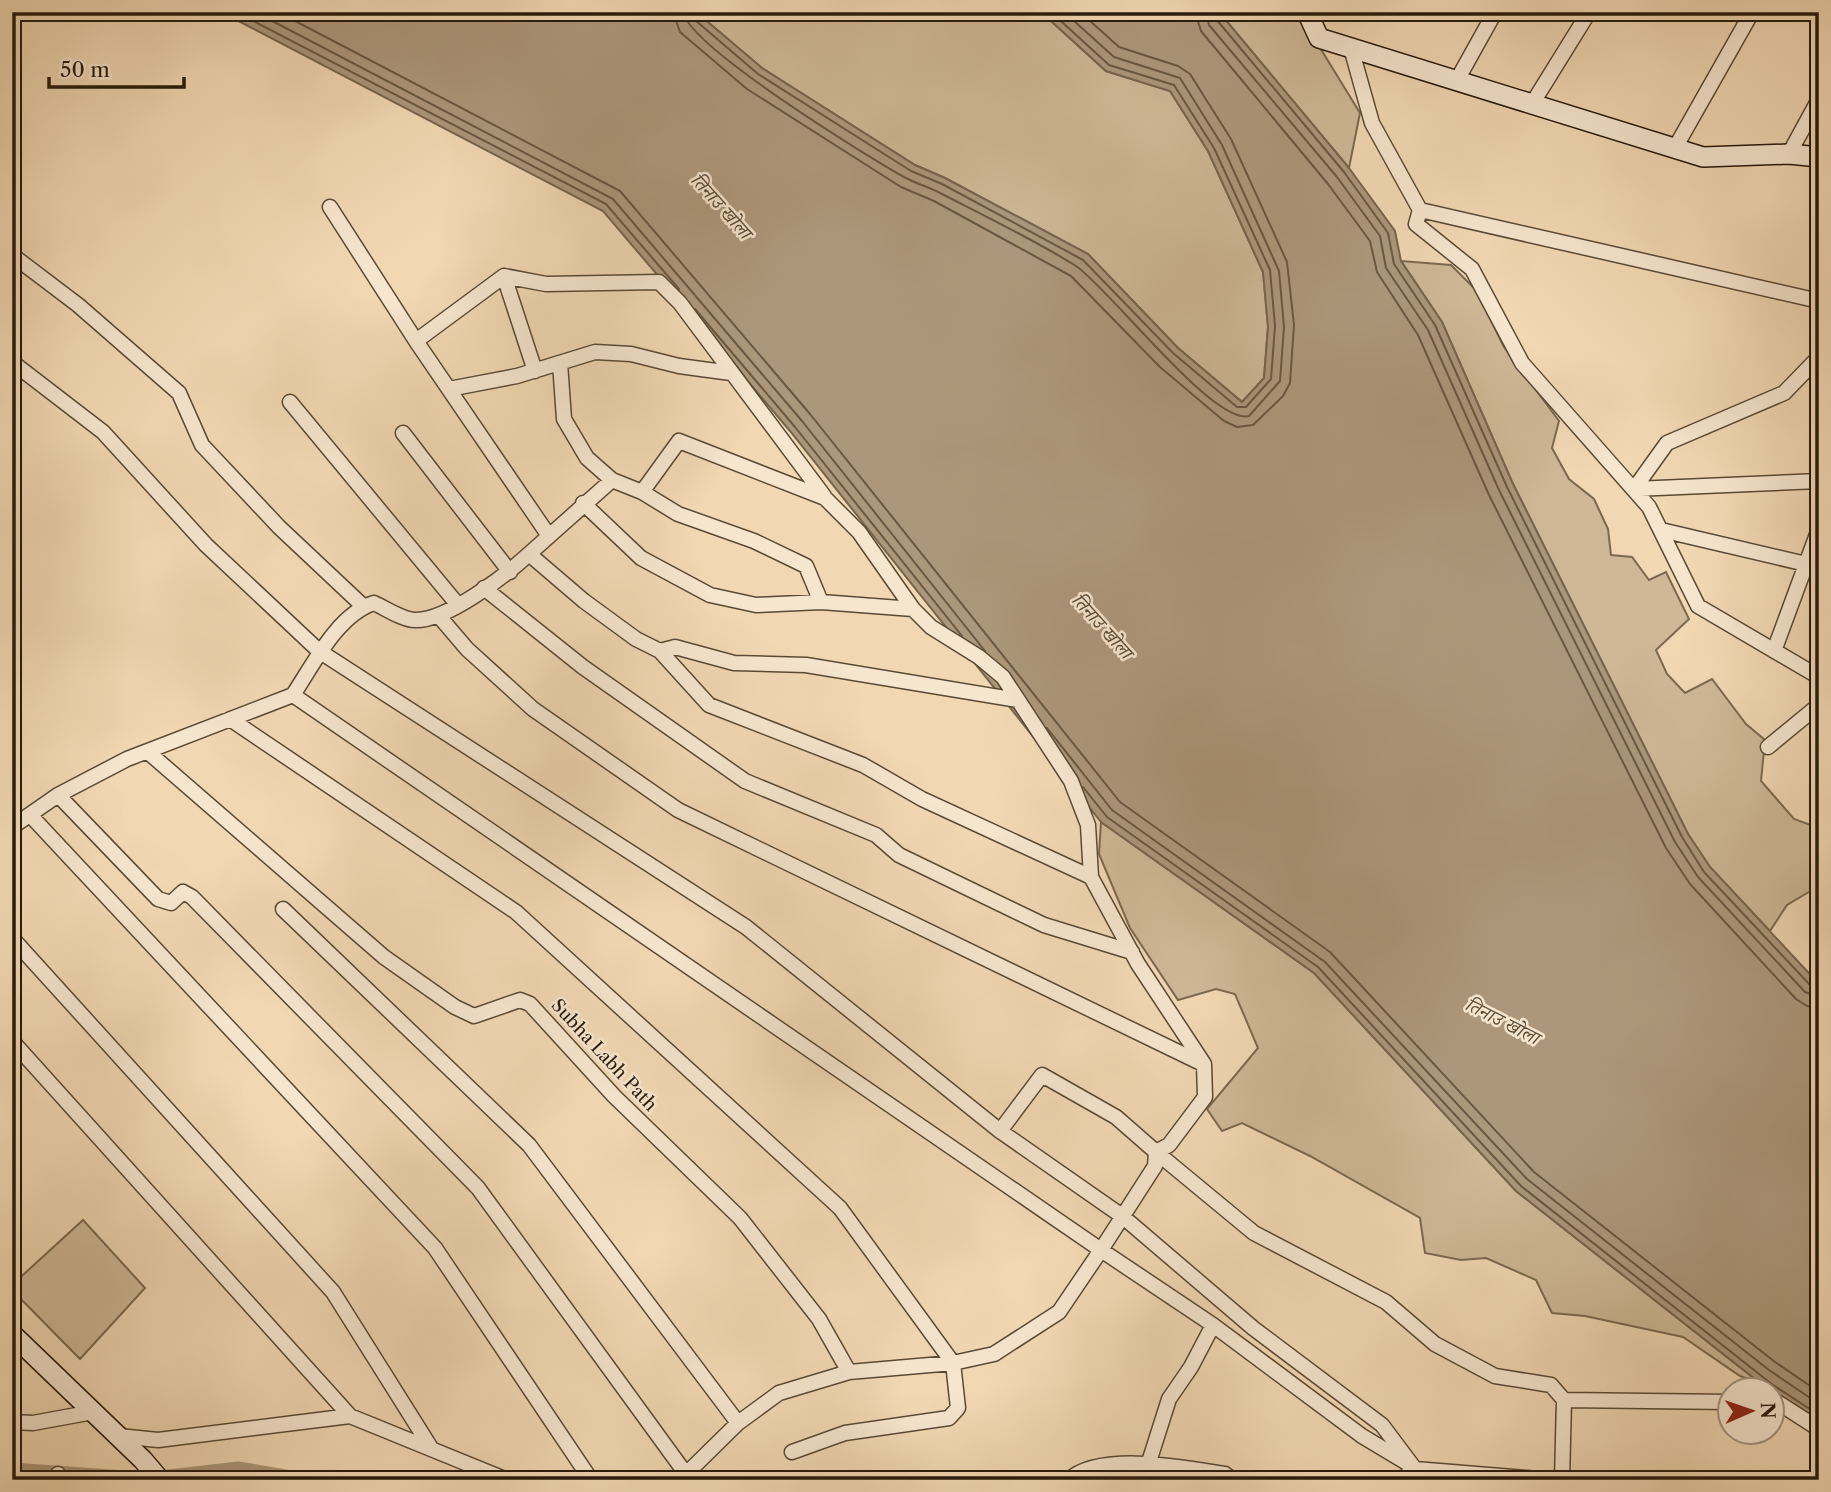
<svg xmlns="http://www.w3.org/2000/svg" width="1831" height="1492" font-family="'Libre Caslon Text','Noto Serif Devanagari',serif">
	<style>
		.green { fill: #ceb896; stroke: #7a6950; stroke-width: 2 }
		.water { fill: #ac977a; stroke: #76654e; stroke-width: 2 }
		.lines { fill: none; stroke-linecap: round; stroke-linejoin: round }
		.shore { stroke: #695842; stroke-width: 2 }
		.canal { stroke: #ac977a; stroke-width: 19 }
		.street-casing { stroke: #594a35; stroke-width: 17 }
		.secondary-casing { stroke: #261a0b; stroke-width: 22 }
		.street { stroke: #f6e6ce; stroke-width: 14 }
		.secondary { stroke: #f6e6ce; stroke-width: 19 }
		.labels { text-anchor: middle; dominant-baseline: central; stroke-width: 5; stroke-linejoin: round; paint-order: stroke }
		.street-label { font-size: 18px; fill: #261a0b; stroke: #f6e6ce }
		.water-label { font-size: 19px; font-style: italic; fill: #5c4c37; stroke: #f6e6ce }
	</style>
	<rect width="100%" height="100%" fill="#f1d8b3"/>
	<filter id="stains"><feTurbulence type="fractalNoise" baseFrequency=".00286" numOctaves="4"/><feColorMatrix values="0 0 0 0 .2 0 0 0 0 .09 0 0 0 0 .02 0 0 0 .5 -.17"/></filter>
	<radialGradient id="worn" r=".72"><stop offset=".6" stop-color="#630" stop-opacity="0"/><stop offset="1" stop-color="#630" stop-opacity=".3"/></radialGradient>
	<path class="green" d="M 696,12 L 1041,12 L 1106,71 L 1170,91 L 1208,151 L 1263,272 L 1268,327 L 1264,378 L 1242,402 L 1178,348 L 1088,254 L 945,178 L 915,165 L 762,68 Z
		M 1219,12 L 1298,12 L 1360,113 L 1349,168 Z
		M 1401,261 L 1451,265 L 1476,290 L 1504,347 L 1559,421 L 1552,448 L 1569,479 L 1594,499 L 1608,529 L 1611,555 L 1632,557 L 1649,580 L 1666,572 L 1689,619 L 1656,650 L 1667,674 L 1685,693 L 1712,679 L 1746,724 L 1765,740 L 1761,781 L 1794,819 L 1819,828 L 1819,886 L 1787,905 L 1770,931 L 1710,867 L 1688,834 L 1513,484 L 1442,322 Z
		M 1101,822 L 1314,973 L 1516,1191 L 1760,1383 L 1740,1376 L 1683,1337 L 1585,1316 L 1552,1313 L 1536,1280 L 1486,1258 L 1461,1260 L 1425,1253 L 1420,1218 L 1310,1156 L 1242,1123 L 1222,1131 L 1207,1109 L 1258,1048 L 1235,994 L 1216,989 L 1178,1000 L 1130,928 L 1099,854 Z
		M 83,1220 L 145,1288 L 80,1359 L 12,1290 L 12,1285 Z"/>
	<path class="water" d="M 221,12 L 696,12 L 762,68 L 915,165 L 945,178 L 1088,254 L 1178,348 L 1242,402 L 1264,378 L 1268,327 L 1263,272 L 1208,151 L 1170,91 L 1106,71 L 1041,12 L 1219,12 L 1349,168 L 1395,231 L 1401,261 L 1442,322 L 1513,484 L 1688,834 L 1710,867 L 1819,984 L 1819,1423 L 1760,1383 L 1516,1191 L 1314,973 L 1101,822 L 790,431 L 603,211 Z"/>
	<g class="lines">
		<path class="shore" d="M 236,12 L 606,204 L 679,289
			M 255,12 L 613,199 L 802,421 L 985,651
			M 278,12 L 620,191 L 810,414 L 1120,802 L 1330,952 L 1534,1172 L 1775,1362 L 1819,1392
			M 673,12 L 680,32 L 747,89 L 901,187 L 934,201 L 1071,276 L 1160,367 L 1224,421 L 1237,427 L 1253,425 L 1283,396 L 1290,383 L 1294,325 L 1287,262 L 1231,139 L 1190,74 L 1178,66 L 1119,47 L 1080,12
			M 684,12 C 685,44 871,159 906,178 C 917,184 929,187 940,193 C 985,216 1033,239 1076,266 C 1109,288 1213,425 1249,416 L 1280,381 L 1284,327 L 1279,271 L 1222,145 L 1180,78 L 1114,57 L 1064,12
			M 693,12 L 695,20 L 758,74 L 911,171 L 942,184 L 1083,260 L 1173,353 L 1237,407 L 1246,407 L 1271,379 L 1275,326 L 1270,270 L 1214,148 L 1174,85 L 1109,65 L 1051,12
			M 1195,12 L 1201,31 L 1328,184 L 1370,241 L 1377,272 L 1418,335 L 1489,495 L 1666,848 L 1690,884 L 1796,999 L 1807,1006 L 1819,1008
			M 1206,12 L 1209,25 L 1337,177 L 1380,236 L 1386,268 L 1428,330 L 1499,490 L 1675,842 L 1698,877 L 1805,992 L 1819,997
			M 1214,12 L 1216,19 L 1344,172 L 1388,233 L 1394,264 L 1435,325 L 1507,487 L 1682,837 L 1704,872 L 1811,986 L 1819,989
			M 695,309 L 795,427 L 962,636
			M 1047,728 L 1112,810 L 1325,962 L 1527,1179 L 1769,1370 L 1819,1404
			M 1083,787 L 1107,817 L 1318,967 L 1521,1186 L 1773,1385 L 1819,1415"/>
		<path class="canal" d="M 12,1472 L 124,1480
			M 160,1480 L 239,1471 L 292,1480"/>
		<defs>
			<path id="street" d="M 1351,48 L 1372,123 L 1420,210 L 1416,224 L 1472,269 L 1522,363 L 1649,507 L 1698,606 L 1819,677
				M 1456,82 L 1495,12
				M 1532,104 L 1589,12
				M 1675,148 L 1752,12
				M 1789,154 L 1819,99
				M 330,207 L 416,341 L 549,536
				M 1420,210 L 1819,301
				M 12,255 L 78,305 L 179,393 L 202,445 L 279,527 L 363,606
				M 504,276 L 535,371
				M 416,341 L 504,276 L 546,284 L 659,282 L 680,303 L 824,496
				M 12,362 L 103,432 L 206,545 L 319,651 L 746,927 L 1000,1131 L 1122,1216 L 1253,1328 L 1382,1425 L 1415,1469
				M 560,363 L 564,419 L 587,458 L 612,480
				M 449,389 L 517,376 L 595,352 L 631,354 L 679,366 L 731,373
				M 290,402 L 458,605
				M 403,433 L 510,572
				M 1634,489 L 1667,443 L 1784,393 L 1819,357
				M 1634,489 L 1819,481
				M 642,492 L 678,514 L 754,541 L 806,566 L 821,602
				M 583,503 L 641,558 L 710,595 L 756,605 L 821,602 L 913,609
				M 1661,530 L 1819,567
				M 529,554 L 612,480 L 642,492 L 679,441 L 825,498 L 859,532 L 913,609 L 931,627 L 979,657 L 1003,677 L 1071,781 L 1088,825 L 1091,877
				M 484,588 L 583,667 L 745,781 L 876,835 L 899,855 L 1044,925 L 1132,952
				M 438,615 L 467,649 L 533,709 L 678,810 L 1203,1064
				M 660,651 L 675,647 L 734,663 L 806,665 L 1018,700
				M 1774,651 L 1819,529
				M 230,719 L 516,912 L 840,1208 L 953,1363 L 958,1408 L 949,1418 L 845,1433 L 792,1452
				M 1768,747 L 1819,705
				M 148,752 L 384,957 L 455,1007 L 474,1016 L 520,1000 L 530,1004 L 614,1096 L 740,1218 L 819,1319 L 849,1372
				M 58,795 L 158,899 L 171,903 L 183,892 L 192,897 L 478,1188 L 686,1474
				M 31,816 L 435,1248 L 591,1480
				M 12,827 L 58,795 L 127,759 L 293,695
				M 283,909 L 529,1145 L 738,1423
				M 12,938 L 333,1292 L 431,1448
				M 12,1041 L 350,1416
				M 1000,1131 L 1042,1075 L 1116,1117 L 1156,1152 L 1169,1145 L 1205,1097 L 1204,1064 L 1138,964 L 1091,877 L 922,799 L 863,765 L 709,705 L 660,651 L 636,639 L 584,601 L 529,554 C 506,575 447,621 415,620 C 403,620 385,608 374,603 C 338,614 313,665 293,695 L 1101,1250 L 1155,1166 L 1156,1152 L 1254,1233 L 1386,1302 L 1435,1344 L 1495,1376 L 1551,1385 L 1564,1400 L 1730,1402
				M 1772,1402 L 1777,1402 L 1819,1429
				M 12,1422 L 33,1423 L 93,1412
				M 119,1436 L 158,1440 L 350,1416 L 507,1480
				M 1149,1462 L 1169,1399 L 1191,1367 L 1213,1325
				M 681,1479 L 738,1423 L 779,1393 L 849,1372 L 953,1363 L 994,1354 L 1059,1312 L 1101,1250 L 1213,1325 L 1362,1436 L 1407,1463
				M 58,1480 L 58,1474
				M 1069,1480 C 1099,1451 1187,1468 1225,1474 L 1233,1480
				M 1400,1480 L 1415,1469 L 1550,1480
				M 1562,1480 L 1564,1400"/>
			<path id="secondary" d="M 1307,12 L 1319,38 L 1703,157 L 1789,154 L 1819,157
				M 12,1334 L 143,1460 L 160,1480"/>
		</defs>
		<use href="#street" class="street-casing"/>
		<use href="#secondary" class="secondary-casing"/>
		<use href="#street" class="street"/>
		<use href="#secondary" class="secondary"/>
	</g>
	<g class="labels">
		<g class="street-label">
			<text transform="translate(604 1055) rotate(47)">Subha Labh Path</text>
		</g>
		<g class="water-label">
			<text transform="translate(721 206) rotate(48)">तिनाउ खोला</text>
			<text transform="translate(1102 626) rotate(48)">तिनाउ खोला</text>
			<text transform="translate(1502 1021) rotate(27)">तिनाउ खोला</text>
		</g>
	</g>
	<rect width="1831" height="1492" fill="none" stroke="#f1d8b3" stroke-width="42"/>
	<rect x="14" y="14" width="1803" height="1464" fill="none" stroke="#261a0b" stroke-width="3.5"/>
	<rect x="21" y="21" width="1789" height="1450" fill="none" stroke="#261a0b" stroke-width="2"/>
	<g transform="translate(1751 1411) rotate(88)"><circle r="33" fill="#f6e6ce" stroke="#a39480" stroke-width="2"/>
	<path d="M0-5L12 26L0 18L-12 26Z" fill="#8f2418"/>
	<text y="-10" font-size="19" font-weight="bold" text-anchor="middle" fill="#261a0b">N</text>
	</g>
	<path d="M49 77v10h135v-10" fill="none" stroke="#261a0b" stroke-width="3.5"/>
	<text x="60" y="77" font-size="21" fill="#261a0b" stroke="#f6e6ce" stroke-width="5" paint-order="stroke">50 m</text>
	<rect width="100%" height="100%" filter="url(#stains)"/>
	<rect width="100%" height="100%" fill="url(#worn)"/>
</svg>
